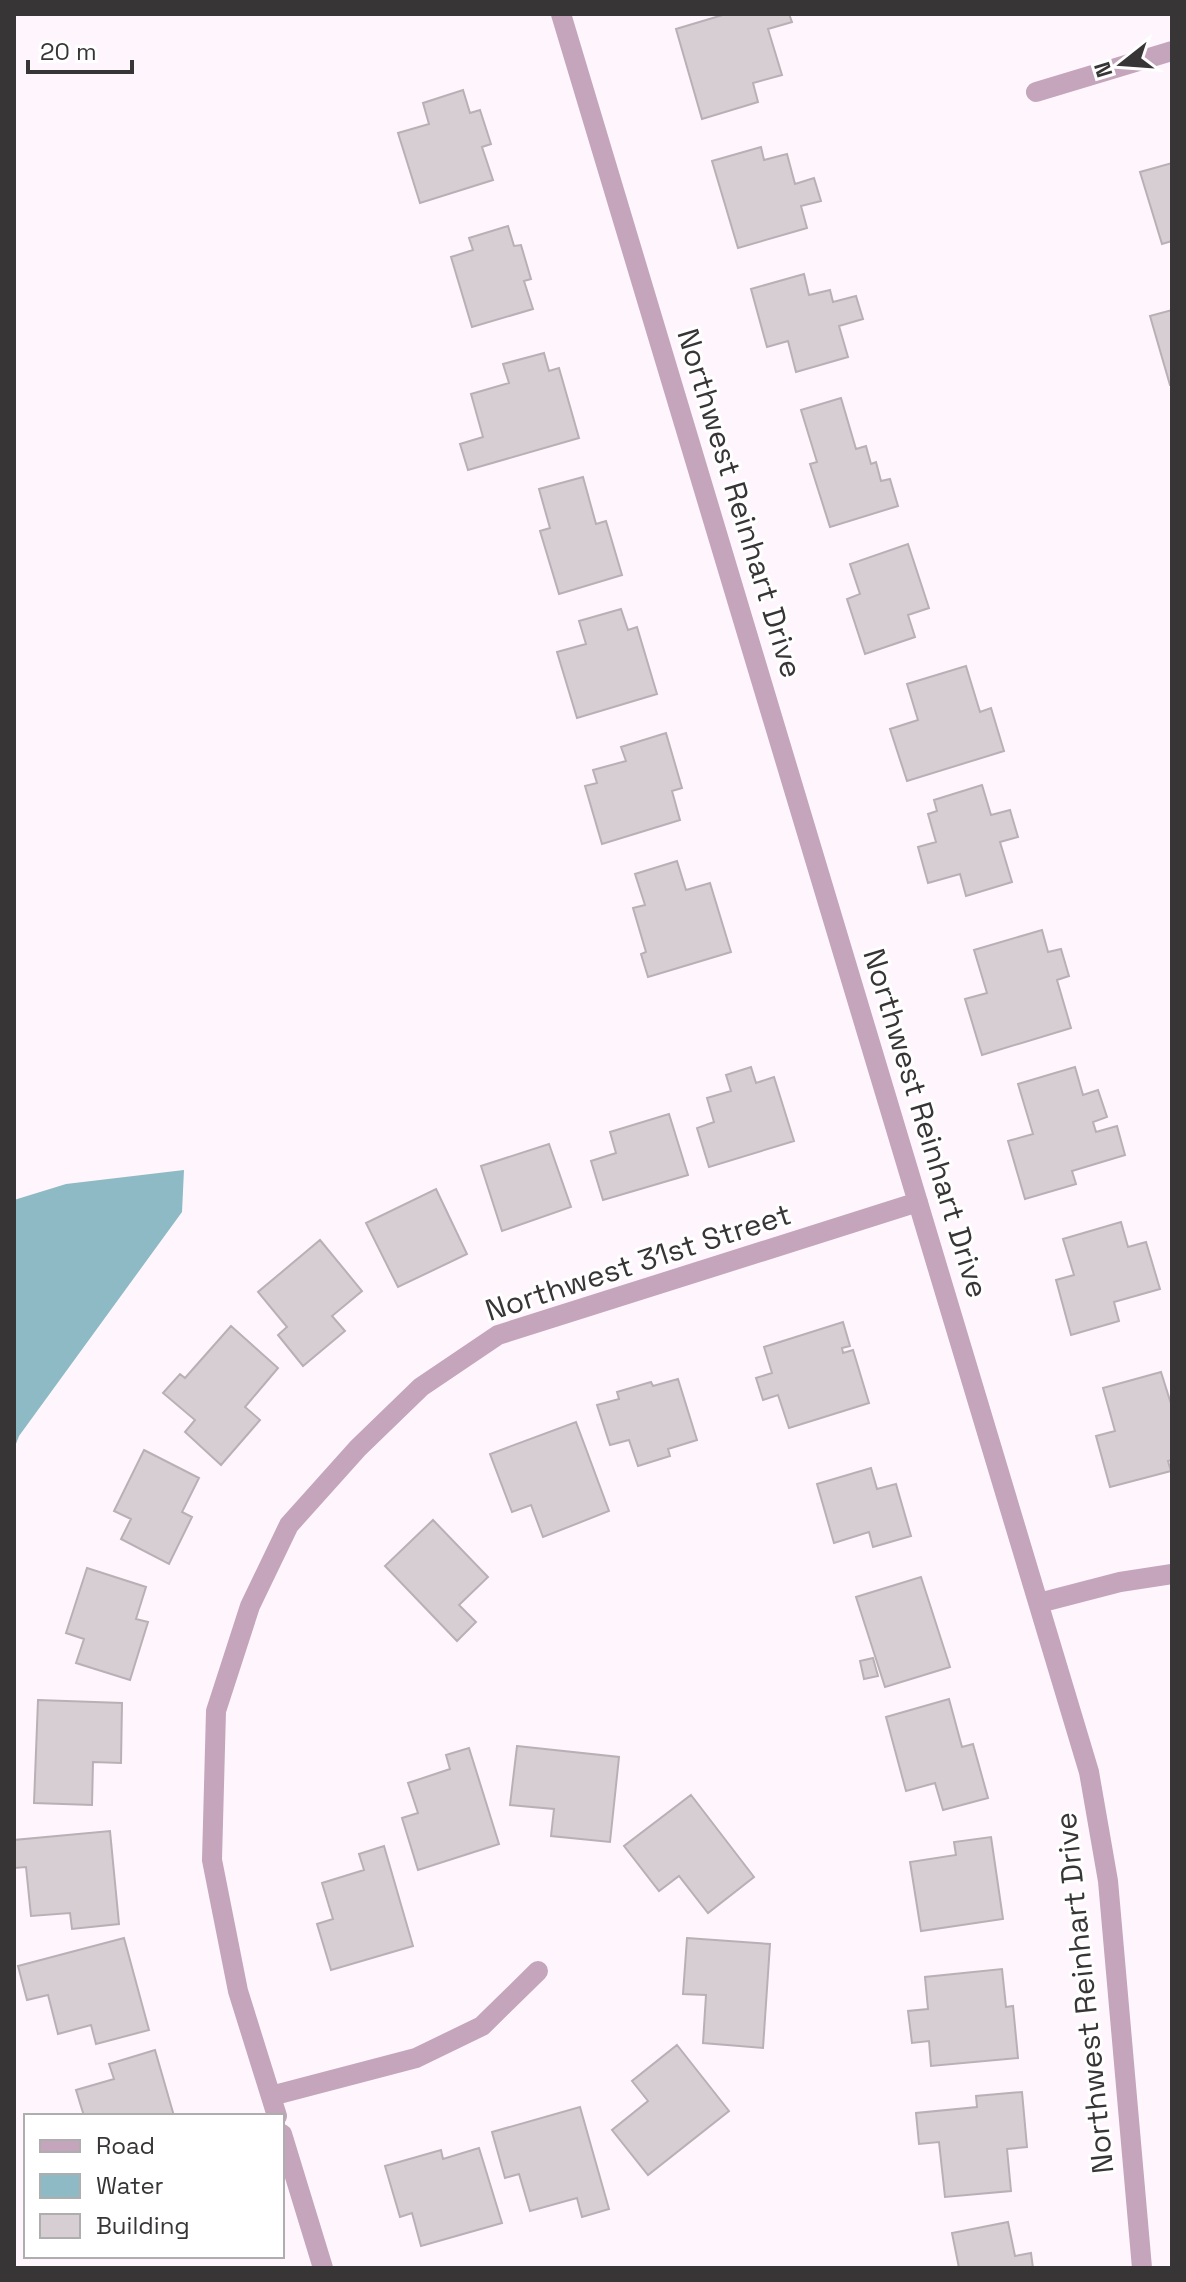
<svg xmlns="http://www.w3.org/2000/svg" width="1186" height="2282" font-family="'Space Grotesk',sans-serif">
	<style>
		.water { fill: #8ebac5 }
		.building { fill: #d7ced4; stroke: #b9b0b6; stroke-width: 2 }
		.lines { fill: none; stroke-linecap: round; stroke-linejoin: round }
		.minor { stroke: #c5a5bb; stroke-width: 20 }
		.labels { text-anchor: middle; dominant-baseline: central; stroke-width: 6; stroke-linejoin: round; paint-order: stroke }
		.street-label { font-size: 30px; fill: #383537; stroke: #fff }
	</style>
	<rect width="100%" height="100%" fill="#fef6fc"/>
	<path class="water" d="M 184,1170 L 182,1212 L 19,1436 L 14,1449 L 14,1200 L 66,1184 Z"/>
	<path class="building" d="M 726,14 L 789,14 L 792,22 L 768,29 L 782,75 L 753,83 L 758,102 L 702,119 L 676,29 Z
		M 463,90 L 470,113 L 480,110 L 491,144 L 482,147 L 493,180 L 420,203 L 398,133 L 429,124 L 423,103 Z
		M 761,147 L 764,160 L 787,154 L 795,184 L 814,178 L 821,201 L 801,206 L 807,228 L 738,248 L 712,161 Z
		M 1172,163 L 1172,241 L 1162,244 L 1140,172 Z
		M 508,226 L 514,246 L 521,245 L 531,279 L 524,281 L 533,309 L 472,327 L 451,257 L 473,250 L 469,238 Z
		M 804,274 L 809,295 L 830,290 L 833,302 L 856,296 L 863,319 L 839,326 L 848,357 L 796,372 L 788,341 L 767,347 L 751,289 Z
		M 1172,310 L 1172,385 L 1170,385 L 1150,316 Z
		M 544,353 L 549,371 L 559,368 L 579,438 L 468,470 L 460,444 L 483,437 L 471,394 L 509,383 L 503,364 Z
		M 841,398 L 856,449 L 866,446 L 871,464 L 876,462 L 881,481 L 890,479 L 898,506 L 830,527 L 810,464 L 817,462 L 801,410 Z
		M 583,477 L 596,524 L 606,521 L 622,575 L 559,594 L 540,531 L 550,528 L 539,489 Z
		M 908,544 L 929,608 L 908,615 L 915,637 L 865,654 L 847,599 L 860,594 L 850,564 Z
		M 621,609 L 628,630 L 637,627 L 657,694 L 577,718 L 557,652 L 586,644 L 579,621 Z
		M 966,666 L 980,712 L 991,708 L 1004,751 L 907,781 L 890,729 L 918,720 L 907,684 Z
		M 666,733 L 682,788 L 672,791 L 680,820 L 602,844 L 585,786 L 597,783 L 593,770 L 626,761 L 621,747 Z
		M 982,785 L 991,815 L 1010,810 L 1018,837 L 1000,842 L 1012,882 L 966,896 L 960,874 L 928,883 L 918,847 L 936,842 L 928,814 L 937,811 L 934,800 Z
		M 677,861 L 686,890 L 710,883 L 731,952 L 648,977 L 641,954 L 646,952 L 633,908 L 645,905 L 635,874 Z
		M 1042,930 L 1048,952 L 1061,949 L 1069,976 L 1057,980 L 1071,1028 L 982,1055 L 965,999 L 987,993 L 974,950 Z
		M 751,1067 L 756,1083 L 774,1077 L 794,1141 L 709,1167 L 697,1128 L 714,1122 L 707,1098 L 731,1091 L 726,1075 Z
		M 1075,1067 L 1083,1095 L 1098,1090 L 1107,1117 L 1093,1122 L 1096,1132 L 1117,1126 L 1125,1155 L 1072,1171 L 1076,1184 L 1025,1199 L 1008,1141 L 1033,1134 L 1018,1084 Z
		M 669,1114 L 688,1175 L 603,1200 L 591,1161 L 616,1153 L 610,1132 Z
		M 549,1144 L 571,1207 L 502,1231 L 481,1166 Z
		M 436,1189 L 467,1254 L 398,1287 L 366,1223 Z
		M 1121,1222 L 1128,1247 L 1146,1242 L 1160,1289 L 1114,1302 L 1119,1321 L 1071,1335 L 1056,1280 L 1074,1275 L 1063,1239 Z
		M 320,1240 L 362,1291 L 332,1316 L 345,1331 L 303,1366 L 278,1335 L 287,1327 L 258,1292 Z
		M 843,1322 L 850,1346 L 842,1348 L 843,1353 L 853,1350 L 869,1403 L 789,1428 L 778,1395 L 763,1400 L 756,1378 L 772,1373 L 764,1347 Z
		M 231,1326 L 278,1368 L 245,1407 L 260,1420 L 221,1465 L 185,1432 L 195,1420 L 163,1393 L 180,1374 L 185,1378 Z
		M 1161,1372 L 1172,1407 L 1172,1460 L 1168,1461 L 1171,1471 L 1110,1487 L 1096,1436 L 1115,1431 L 1103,1388 Z
		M 678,1379 L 697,1440 L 668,1449 L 670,1456 L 638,1466 L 629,1440 L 610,1445 L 597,1405 L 619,1399 L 617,1392 L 651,1382 L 653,1386 Z
		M 576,1422 L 609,1511 L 543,1537 L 531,1505 L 512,1512 L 490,1454 Z
		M 144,1450 L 199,1478 L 182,1512 L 192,1517 L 169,1564 L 121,1539 L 131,1519 L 114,1511 Z
		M 871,1468 L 877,1489 L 896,1484 L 911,1536 L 873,1547 L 869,1532 L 834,1543 L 817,1484 Z
		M 433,1520 L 488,1577 L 459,1605 L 476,1622 L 457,1641 L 385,1566 Z
		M 87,1568 L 146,1587 L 136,1619 L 148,1622 L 130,1680 L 76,1663 L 84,1639 L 66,1633 Z
		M 921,1577 L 950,1667 L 885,1687 L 856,1597 Z
		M 873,1658 L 878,1676 L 864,1679 L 860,1661 Z
		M 949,1699 L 962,1747 L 973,1744 L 988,1798 L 943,1810 L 935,1783 L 906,1791 L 886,1717 Z
		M 38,1700 L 122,1703 L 121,1763 L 93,1762 L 92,1805 L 34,1803 Z
		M 517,1746 L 619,1757 L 610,1842 L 551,1836 L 554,1809 L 510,1805 Z
		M 469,1748 L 499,1844 L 418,1870 L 402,1818 L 418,1813 L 408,1783 L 450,1769 L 446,1755 Z
		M 691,1795 L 754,1877 L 708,1913 L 679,1876 L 659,1891 L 624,1846 Z
		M 110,1831 L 119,1924 L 72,1929 L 70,1913 L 31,1916 L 26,1867 L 14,1868 L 14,1840 Z
		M 991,1837 L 1003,1919 L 921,1931 L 910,1862 L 956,1855 L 954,1842 Z
		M 384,1846 L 413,1946 L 331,1970 L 317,1924 L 333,1919 L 322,1883 L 364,1870 L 359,1854 Z
		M 124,1938 L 149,2030 L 96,2044 L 91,2025 L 58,2034 L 48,1995 L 27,2000 L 18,1966 Z
		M 687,1938 L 770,1944 L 763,2048 L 703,2043 L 706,1995 L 683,1994 Z
		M 1002,1969 L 1006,2007 L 1013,2006 L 1018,2058 L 931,2066 L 929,2041 L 912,2043 L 908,2011 L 928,2009 L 925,1977 Z
		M 677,2045 L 729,2111 L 648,2175 L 612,2130 L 648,2101 L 632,2081 Z
		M 155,2050 L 174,2116 L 84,2116 L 76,2090 L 114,2079 L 109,2064 Z
		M 1022,2092 L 1027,2147 L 1007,2149 L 1011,2191 L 945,2197 L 939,2142 L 919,2144 L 916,2113 L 977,2107 L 976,2096 Z
		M 580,2107 L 609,2209 L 582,2217 L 577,2198 L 530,2211 L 519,2174 L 505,2178 L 492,2132 Z
		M 479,2148 L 502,2223 L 421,2246 L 412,2213 L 400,2217 L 385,2166 L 441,2150 L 443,2159 Z
		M 1008,2222 L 1015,2256 L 1031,2253 L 1033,2268 L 959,2268 L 952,2233 Z"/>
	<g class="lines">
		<path class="minor" d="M 561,14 L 1089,1772 L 1108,1881 L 1142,2268
			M 1036,92 L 1172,51
			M 1039,1603 L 1120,1582 L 1172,1574
			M 271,2096 L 416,2058 L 482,2026 L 538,1971
			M 277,2116 L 238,1991 L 212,1860 L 216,1711 L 250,1606 L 289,1525 L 358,1448 L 421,1387 L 498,1335 L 918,1202
			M 282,2134 L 323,2268"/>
	</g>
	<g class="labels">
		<g class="street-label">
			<text transform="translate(740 503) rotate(73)">Northwest Reinhart Drive</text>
			<text transform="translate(926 1123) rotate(73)">Northwest Reinhart Drive</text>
			<text transform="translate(638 1262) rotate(-18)">Northwest 31st Street</text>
			<text transform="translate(1084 1993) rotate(-96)">Northwest Reinhart Drive</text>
		</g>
	</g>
	<rect width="1186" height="2282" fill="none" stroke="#383537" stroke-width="32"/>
	<rect x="24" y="2114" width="260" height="144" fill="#ffffff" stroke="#afaeaf" stroke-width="2"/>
	<rect x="40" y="2140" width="40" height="12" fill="#c5a5bb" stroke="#afaeaf" stroke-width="2"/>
	<text x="96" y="2154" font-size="24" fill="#383537">Road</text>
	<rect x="40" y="2174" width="40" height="24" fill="#8ebac5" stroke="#afaeaf" stroke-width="2"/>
	<text x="96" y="2194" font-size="24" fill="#383537">Water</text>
	<rect x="40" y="2214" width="40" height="24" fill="#d7ced4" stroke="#afaeaf" stroke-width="2"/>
	<text x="96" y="2234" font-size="24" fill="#383537">Building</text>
	<g transform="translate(1122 64) rotate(253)" stroke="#ffffff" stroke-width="6" paint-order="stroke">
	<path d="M0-6L14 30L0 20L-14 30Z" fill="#383537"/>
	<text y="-12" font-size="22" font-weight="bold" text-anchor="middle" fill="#383537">N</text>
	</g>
	<path d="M28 60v12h104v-12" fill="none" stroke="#383537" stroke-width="4"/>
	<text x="40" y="60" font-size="24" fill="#383537" stroke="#ffffff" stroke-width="6" paint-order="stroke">20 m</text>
</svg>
